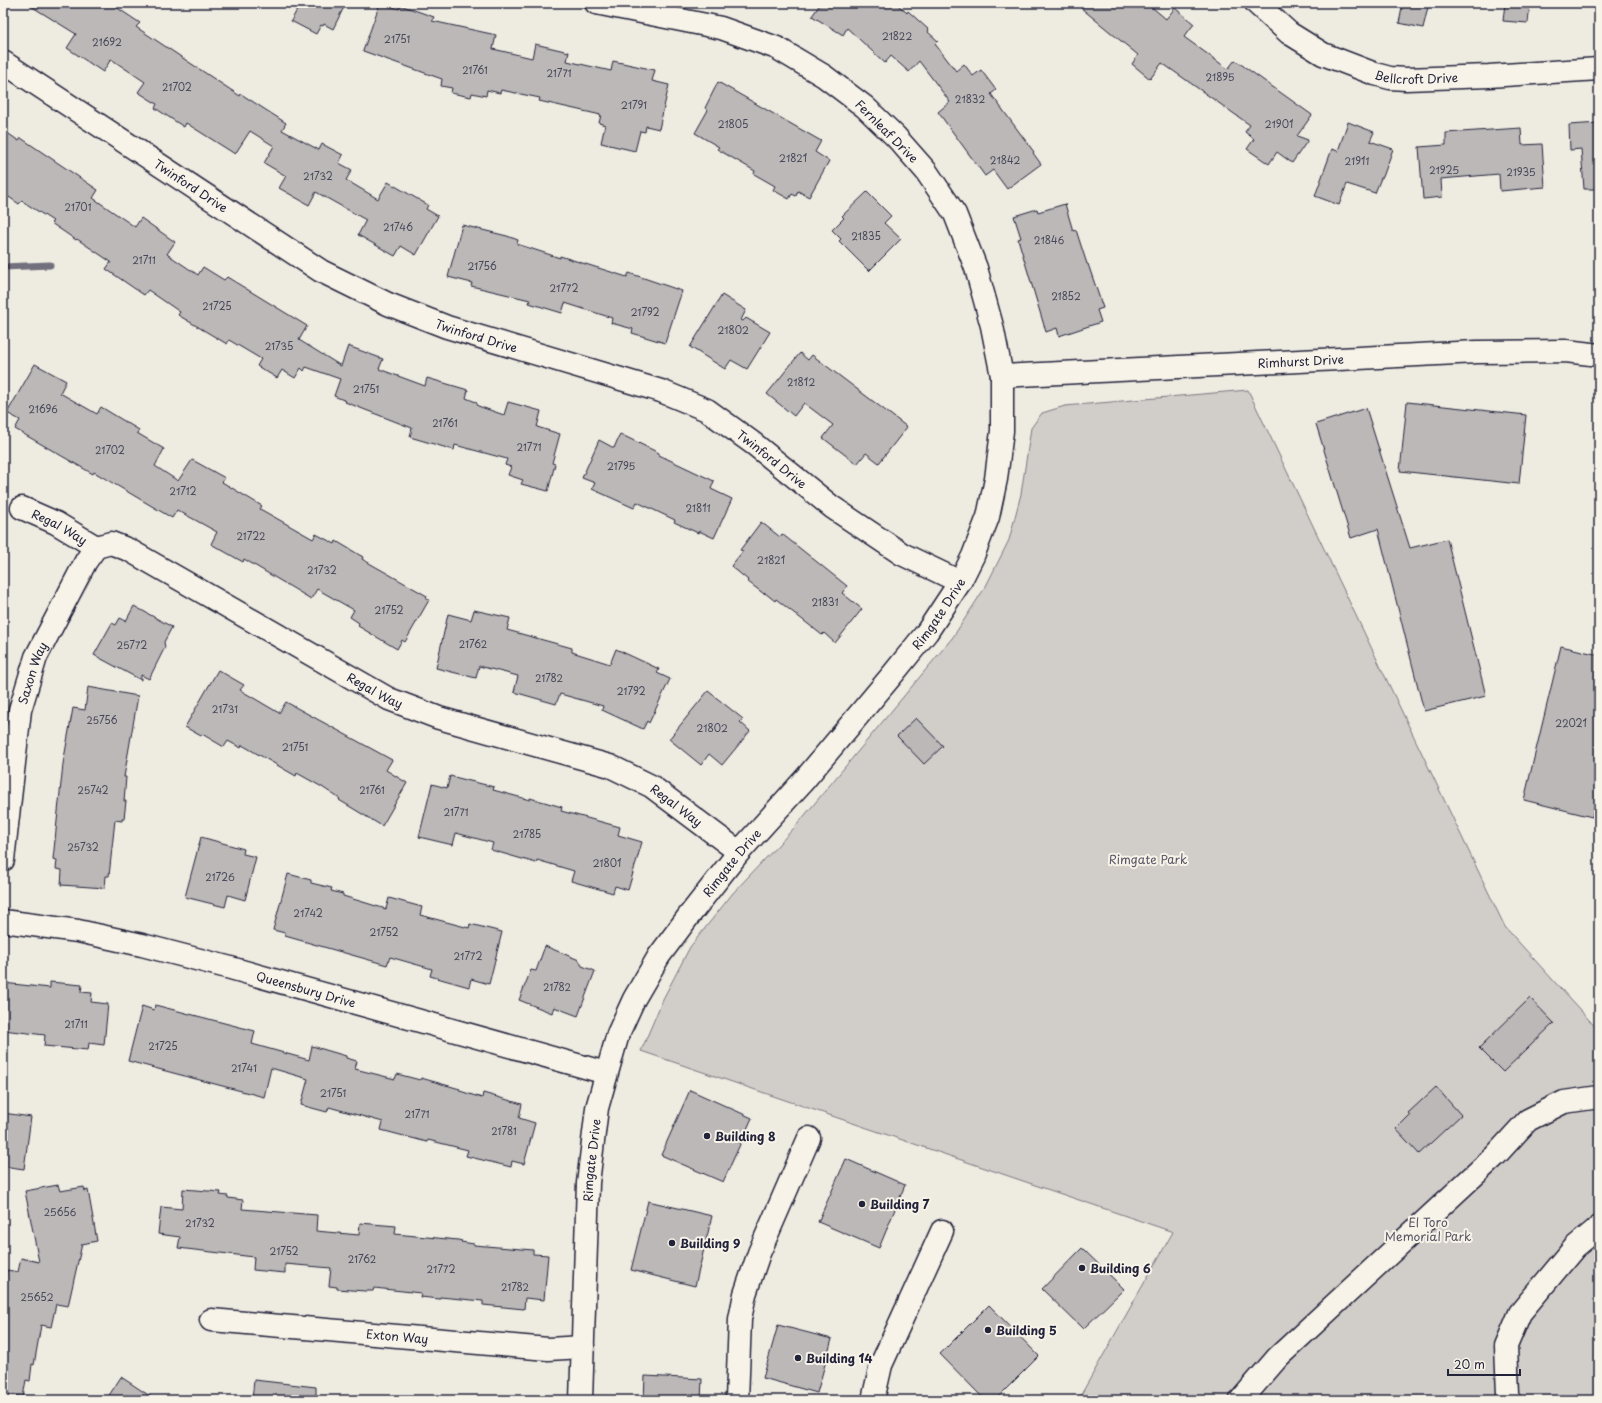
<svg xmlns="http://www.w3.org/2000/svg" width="1602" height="1403" font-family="'Playpen Sans',sans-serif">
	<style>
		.green { fill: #d1cdc9; stroke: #7a7882 }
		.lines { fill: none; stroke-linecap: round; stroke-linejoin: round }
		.stream { stroke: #716f7b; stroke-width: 7 }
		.building { fill: #bbb8b7; stroke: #22223b }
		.minor-casing { stroke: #22223b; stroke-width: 25 }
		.minor { stroke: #f7f3e8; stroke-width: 22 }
		.poi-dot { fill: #22223b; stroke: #f7f3e8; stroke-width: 1.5 }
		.labels { text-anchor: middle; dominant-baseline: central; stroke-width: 4; stroke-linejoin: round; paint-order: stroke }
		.number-label { font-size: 10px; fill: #48485a }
		.street-label { font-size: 12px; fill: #22223b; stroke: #f7f3e8 }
		.park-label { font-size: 12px; fill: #575566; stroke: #f7f3e8 }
		.poi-label { font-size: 12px; font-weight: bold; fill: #22223b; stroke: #f7f3e8; text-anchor: start }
	</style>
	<rect width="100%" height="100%" fill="#eeebe1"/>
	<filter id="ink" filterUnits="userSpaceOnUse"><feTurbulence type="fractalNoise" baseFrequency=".025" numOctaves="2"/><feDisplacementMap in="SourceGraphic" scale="8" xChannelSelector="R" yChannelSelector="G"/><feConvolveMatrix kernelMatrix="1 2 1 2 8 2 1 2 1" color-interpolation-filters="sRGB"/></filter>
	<g filter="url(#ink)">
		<path class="green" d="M 1248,390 L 1505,927 L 1599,1031 L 1599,1400 L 1078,1400 L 1173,1232 L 641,1051 L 663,999 L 690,947 L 733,893 L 795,827 L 953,637 L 986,586 L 1009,540 L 1021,494 L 1031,428 L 1042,413 L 1065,406 Z"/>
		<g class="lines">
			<path class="stream" d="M 3,267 L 50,265"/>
		</g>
		<path class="building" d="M 26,3 L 110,3 L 140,23 L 136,27 L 240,96 L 241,94 L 286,123 L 282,130 L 319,150 L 322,144 L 343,155 L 339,163 L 352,170 L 346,180 L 378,199 L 388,182 L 428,205 L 426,209 L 438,216 L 416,255 L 401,246 L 395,256 L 358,235 L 366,220 L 316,192 L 309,205 L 279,188 L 286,176 L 264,163 L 274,146 L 250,131 L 235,154 L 186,123 L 184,127 L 155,108 L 157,104 L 138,92 L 145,82 L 111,59 L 103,72 L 67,48 L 76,34 Z
			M 283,3 L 346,3 L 333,29 L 324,24 L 323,26 L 321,25 L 316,34 L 291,21 L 297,10 Z
			M 380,3 L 399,9 L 400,5 L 434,17 L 432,21 L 496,35 L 493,49 L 532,58 L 535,44 L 569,52 L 567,61 L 611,71 L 613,61 L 655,70 L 652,81 L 669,85 L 659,129 L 646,126 L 645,132 L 640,131 L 635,151 L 601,143 L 605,125 L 599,123 L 601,115 L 539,101 L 540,98 L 501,90 L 500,93 L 487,90 L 486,96 L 472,93 L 471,97 L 451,93 L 452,88 L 441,86 L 442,79 L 363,51 Z
			M 821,3 L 896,3 L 907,13 L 908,11 L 929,30 L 928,32 L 938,41 L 935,44 L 956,71 L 964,64 L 973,76 L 981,70 L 996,90 L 991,94 L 1034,152 L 1033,153 L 1041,164 L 1007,189 L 993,170 L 985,176 L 938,112 L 950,102 L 919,61 L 909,72 L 891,56 L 885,63 L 847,28 L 843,35 L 812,16 Z
			M 1075,3 L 1147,3 L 1166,19 L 1175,8 L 1194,24 L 1184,37 L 1228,69 L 1235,60 L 1312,115 L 1297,136 L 1308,140 L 1292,163 L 1277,152 L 1269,164 L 1247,149 L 1254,139 L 1245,132 L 1250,125 L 1162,63 L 1150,79 L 1132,64 L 1138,55 Z
			M 1403,3 L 1429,3 L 1423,28 L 1399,23 Z
			M 1505,3 L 1530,3 L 1528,23 L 1503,21 Z
			M 718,82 L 821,141 L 815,152 L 829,161 L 809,197 L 798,191 L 796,196 L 792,194 L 789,199 L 773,190 L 775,186 L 754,174 L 755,171 L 717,149 L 719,147 L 695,133 L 708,110 L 705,108 Z
			M 1348,122 L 1374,132 L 1370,141 L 1393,149 L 1383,177 L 1381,178 L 1375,193 L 1347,184 L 1339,205 L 1315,196 L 1332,149 L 1338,151 Z
			M 1599,123 L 1599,189 L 1584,189 L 1581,149 L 1570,150 L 1569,125 Z
			M 1521,128 L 1522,145 L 1542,144 L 1545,187 L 1500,191 L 1499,174 L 1441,179 L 1442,197 L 1423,199 L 1419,147 L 1446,145 L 1446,133 Z
			M 3,130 L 19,141 L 21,138 L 98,190 L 93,198 L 135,227 L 141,218 L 175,242 L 167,254 L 198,275 L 203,267 L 224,280 L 227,277 L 307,326 L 299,340 L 341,366 L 348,346 L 383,359 L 379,369 L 425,386 L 427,378 L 468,390 L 466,398 L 476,402 L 478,406 L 504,415 L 508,402 L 541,411 L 537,427 L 560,434 L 552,463 L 555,464 L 548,491 L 521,484 L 523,480 L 508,475 L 511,467 L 505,465 L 507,459 L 455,445 L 454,450 L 410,437 L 412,428 L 345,402 L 346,401 L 334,396 L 340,379 L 306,367 L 304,371 L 301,368 L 295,378 L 282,370 L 277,378 L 257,366 L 261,359 L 229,340 L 227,344 L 178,315 L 180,312 L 148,290 L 144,295 L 106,269 L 111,262 L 77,239 L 76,240 L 51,223 L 53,221 L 22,201 L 19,204 L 3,193 Z
			M 867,192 L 891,216 L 884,223 L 901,239 L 869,271 L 839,241 L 841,239 L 832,230 L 844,218 L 842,216 Z
			M 1065,204 L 1073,231 L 1076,230 L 1087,264 L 1088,264 L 1103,308 L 1097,310 L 1101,322 L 1059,336 L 1057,328 L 1046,332 L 1018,239 L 1021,238 L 1014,216 L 1037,209 L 1038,212 Z
			M 462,225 L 507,236 L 518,240 L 517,244 L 560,258 L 560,256 L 627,277 L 629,273 L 682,291 L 665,343 L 632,333 L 633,329 L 611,323 L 612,318 L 565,303 L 562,313 L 529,303 L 530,300 L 471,286 L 472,283 L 448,277 Z
			M 722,295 L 746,310 L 741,320 L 743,321 L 746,318 L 770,332 L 747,369 L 731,360 L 725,369 L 690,347 Z
			M 800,353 L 808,360 L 812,355 L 907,427 L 879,463 L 866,453 L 857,464 L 823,438 L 833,425 L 804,403 L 794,416 L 767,394 Z
			M 35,364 L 66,381 L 60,393 L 97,414 L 101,407 L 139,430 L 137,433 L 164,449 L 155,466 L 178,481 L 192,460 L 196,462 L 225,478 L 222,482 L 262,506 L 260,509 L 313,539 L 316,534 L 335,544 L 336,541 L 363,557 L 362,559 L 427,596 L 426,599 L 429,600 L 405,642 L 402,640 L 397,649 L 358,626 L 359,623 L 350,617 L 354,610 L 317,589 L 311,599 L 244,559 L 243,562 L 211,544 L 217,532 L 177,510 L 172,518 L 94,472 L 93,474 L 15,429 L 20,420 L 7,413 Z
			M 1407,402 L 1526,415 L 1519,484 L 1400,471 Z
			M 1366,408 L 1410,548 L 1447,539 L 1486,696 L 1424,711 L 1378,529 L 1351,538 L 1316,424 Z
			M 620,434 L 659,453 L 659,455 L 714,481 L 711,489 L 732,499 L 714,538 L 699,531 L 698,533 L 674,522 L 675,520 L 637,502 L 634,508 L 592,489 L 595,483 L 582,478 L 599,440 L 614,448 Z
			M 761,522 L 780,537 L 782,534 L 847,586 L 842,593 L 862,609 L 835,643 L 824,633 L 822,635 L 776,599 L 775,601 L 765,593 L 764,594 L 747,581 L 748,580 L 731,566 L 743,551 L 740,550 Z
			M 134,606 L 172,627 L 164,642 L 165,647 L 149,679 L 141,675 L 141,680 L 94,655 L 112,623 L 116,625 L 120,618 L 126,621 Z
			M 474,610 L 510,618 L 507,630 L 572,648 L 572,652 L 610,664 L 616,649 L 659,669 L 657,673 L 670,679 L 649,723 L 647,721 L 643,729 L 602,710 L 603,706 L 560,694 L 556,704 L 514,692 L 518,676 L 479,666 L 476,678 L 436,668 L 448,614 L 471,620 Z
			M 1561,646 L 1599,655 L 1599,789 L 1592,817 L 1524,800 Z
			M 218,670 L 244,685 L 240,690 L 279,713 L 286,702 L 392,760 L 386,770 L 407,783 L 382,826 L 339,800 L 340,799 L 322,787 L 297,773 L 296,776 L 242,745 L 241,748 L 228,741 L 224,747 L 202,734 L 201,736 L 185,727 Z
			M 88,687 L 138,696 L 124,777 L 126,777 L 124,801 L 126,801 L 124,819 L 122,819 L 122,821 L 115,820 L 109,876 L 106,876 L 105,888 L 61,885 L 62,870 L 56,869 L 57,860 L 53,859 L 63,764 L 73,708 L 85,710 Z
			M 708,691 L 743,719 L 740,722 L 750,731 L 722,765 L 709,754 L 701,765 L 669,739 Z
			M 916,718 L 943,746 L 924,764 L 897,736 Z
			M 450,776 L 494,787 L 493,790 L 530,800 L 530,798 L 562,807 L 561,811 L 620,827 L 618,835 L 642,842 L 628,890 L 615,886 L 613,893 L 571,881 L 574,871 L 537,860 L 536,863 L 491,850 L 493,843 L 456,833 L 453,845 L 419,837 L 432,784 L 447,788 Z
			M 201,837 L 244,849 L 243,854 L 256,857 L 245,900 L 228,895 L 225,907 L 185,897 Z
			M 288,874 L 311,880 L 311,883 L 332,888 L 331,891 L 343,894 L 343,896 L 386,909 L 389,898 L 422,907 L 420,915 L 469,928 L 470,924 L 502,932 L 489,984 L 471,979 L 469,987 L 430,976 L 432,969 L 390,957 L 387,965 L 285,936 L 285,933 L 273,930 Z
			M 545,946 L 579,960 L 582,966 L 595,971 L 578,1016 L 554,1007 L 552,1013 L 519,1000 L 531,970 L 536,971 Z
			M 50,982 L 82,985 L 81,992 L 92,993 L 91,1002 L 108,1004 L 104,1045 L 89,1043 L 88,1050 L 44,1046 L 45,1035 L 3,1030 L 3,983 L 50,988 Z
			M 1530,998 L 1554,1023 L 1503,1072 L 1479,1048 Z
			M 155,1005 L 255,1031 L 252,1044 L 309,1060 L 312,1046 L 346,1056 L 346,1058 L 357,1061 L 355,1069 L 395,1079 L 397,1074 L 420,1080 L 421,1078 L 460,1089 L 460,1091 L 482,1098 L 483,1093 L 522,1104 L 519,1118 L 535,1123 L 524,1164 L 512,1161 L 511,1167 L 466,1156 L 468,1150 L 428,1140 L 427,1142 L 381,1130 L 383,1122 L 329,1107 L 327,1112 L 301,1105 L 308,1079 L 271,1068 L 264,1097 L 128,1061 L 142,1006 L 154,1010 Z
			M 1436,1087 L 1461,1115 L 1419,1154 L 1396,1129 L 1410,1115 L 1408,1113 Z
			M 690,1090 L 752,1118 L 723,1182 L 661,1155 Z
			M 3,1113 L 31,1117 L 24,1169 L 3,1166 Z
			M 846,1159 L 905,1185 L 879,1248 L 818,1222 Z
			M 58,1185 L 60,1191 L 84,1187 L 85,1191 L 88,1190 L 97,1241 L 82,1244 L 68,1306 L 56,1304 L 51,1327 L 41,1325 L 34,1365 L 32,1364 L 30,1381 L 26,1380 L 23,1397 L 3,1393 L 3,1289 L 7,1270 L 18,1272 L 21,1258 L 39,1262 L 25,1191 Z
			M 183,1189 L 221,1192 L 220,1195 L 228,1196 L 228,1198 L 243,1200 L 242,1209 L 317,1215 L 316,1231 L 359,1235 L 360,1223 L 396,1226 L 395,1234 L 458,1240 L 462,1241 L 461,1242 L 474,1244 L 474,1245 L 533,1250 L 533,1254 L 548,1255 L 544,1300 L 525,1298 L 524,1309 L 483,1305 L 483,1301 L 440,1297 L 440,1299 L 420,1297 L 421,1293 L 374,1288 L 373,1291 L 365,1291 L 337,1289 L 337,1287 L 329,1286 L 331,1268 L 285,1264 L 285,1273 L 253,1270 L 254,1257 L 178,1248 L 180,1237 L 158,1234 L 161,1207 L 182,1209 Z
			M 648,1201 L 712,1216 L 695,1286 L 631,1270 Z
			M 1082,1248 L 1124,1289 L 1083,1329 L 1042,1289 Z
			M 989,1305 L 1039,1356 L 995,1400 L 985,1400 L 940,1354 Z
			M 778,1325 L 832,1339 L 817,1393 L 763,1378 Z
			M 645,1376 L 702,1379 L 701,1400 L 644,1400 Z
			M 121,1377 L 156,1400 L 106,1400 Z
			M 254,1380 L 316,1387 L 316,1400 L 252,1400 Z"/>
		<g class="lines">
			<defs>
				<g id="minor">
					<path id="s1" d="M 1256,3 L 1289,33 L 1323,54 L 1375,74 L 1390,78 L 1406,79 L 1489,76 L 1599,69"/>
					<path id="s2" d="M 3,62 L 321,271 L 388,304 L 447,327 L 661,391 L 707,410 L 754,444 L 832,507 L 902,554 L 960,582"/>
					<path id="s3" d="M 1002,376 L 1477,352 L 1566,351 L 1599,355"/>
					<path id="s4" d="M 22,508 L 56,523 L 96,547 L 111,543 L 129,550 L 389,699 L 439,718 L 610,766 L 651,786 L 739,852"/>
					<path id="s5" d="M 3,860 L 20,710 L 36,657 L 86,561 L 96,547"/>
					<path id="s6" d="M 3,921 L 78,931 L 142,945 L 227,967 L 606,1073"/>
					<path id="s7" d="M 211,1320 L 548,1349 L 583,1347"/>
					<path id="s8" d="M 581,1400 L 588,1183 L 597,1108 L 618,1034 L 634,999 L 659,956 L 688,917 L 739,852 L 805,779 L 893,674 L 927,632 L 960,582 L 973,556 L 988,517 L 996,479 L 1002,431 L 1002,376 L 992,326 L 976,268 L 955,214 L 926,171 L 896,137 L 865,107 L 824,76 L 777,48 L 721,28 L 596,3"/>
					<path d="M 737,1400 L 740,1319 L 745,1294 L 759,1253 L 809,1138"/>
					<path d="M 873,1400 L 881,1365 L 942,1231"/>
					<path d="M 1241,1400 L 1278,1357 L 1495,1156 L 1528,1120 L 1564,1102 L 1599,1097"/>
					<path d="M 1509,1400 L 1508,1394 L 1506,1346 L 1520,1313 L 1575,1247 L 1599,1227"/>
				</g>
			</defs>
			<use href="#minor" class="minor-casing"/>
			<use href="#minor" class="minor"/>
		</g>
	</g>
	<g class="poi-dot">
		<circle cx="707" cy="1136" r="4"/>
		<circle cx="862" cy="1204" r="4"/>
		<circle cx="672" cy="1243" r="4"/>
		<circle cx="1082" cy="1268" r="4"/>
		<circle cx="988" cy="1330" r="4"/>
		<circle cx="798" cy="1358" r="4"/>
	</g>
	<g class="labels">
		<g class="number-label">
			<text x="897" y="35">21822</text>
			<text x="397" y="38">21751</text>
			<text x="107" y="41">21692</text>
			<text x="475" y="69">21761</text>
			<text x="559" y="72">21771</text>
			<text x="1220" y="76">21895</text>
			<text x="177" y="86">21702</text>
			<text x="970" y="98">21832</text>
			<text x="634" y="104">21791</text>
			<text x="733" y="123">21805</text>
			<text x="1279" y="123">21901</text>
			<text x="793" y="157">21821</text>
			<text x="1005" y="159">21842</text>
			<text x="1357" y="160">21911</text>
			<text x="1444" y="169">21925</text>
			<text x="1521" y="171">21935</text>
			<text x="318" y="175">21732</text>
			<text x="78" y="206">21701</text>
			<text x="398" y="226">21746</text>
			<text x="866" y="235">21835</text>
			<text x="1049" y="239">21846</text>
			<text x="144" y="259">21711</text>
			<text x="482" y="265">21756</text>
			<text x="564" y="287">21772</text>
			<text x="1066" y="295">21852</text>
			<text x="217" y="305">21725</text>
			<text x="645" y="311">21792</text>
			<text x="733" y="329">21802</text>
			<text x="279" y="345">21735</text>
			<text x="801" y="381">21812</text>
			<text x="366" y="388">21751</text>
			<text x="43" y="408">21696</text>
			<text x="445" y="422">21761</text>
			<text x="529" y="446">21771</text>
			<text x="110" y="449">21702</text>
			<text x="621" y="465">21795</text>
			<text x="183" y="490">21712</text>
			<text x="698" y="507">21811</text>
			<text x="251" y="535">21722</text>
			<text x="771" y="559">21821</text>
			<text x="322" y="569">21732</text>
			<text x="825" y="601">21831</text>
			<text x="389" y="609">21752</text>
			<text x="473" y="643">21762</text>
			<text x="132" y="644">25772</text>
			<text x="549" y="677">21782</text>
			<text x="631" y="690">21792</text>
			<text x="225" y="708">21731</text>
			<text x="102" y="719">25756</text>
			<text x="1571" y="722">22021</text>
			<text x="712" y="727">21802</text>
			<text x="295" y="746">21751</text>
			<text x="93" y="789">25742</text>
			<text x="372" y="789">21761</text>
			<text x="456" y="811">21771</text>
			<text x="527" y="833">21785</text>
			<text x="83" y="846">25732</text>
			<text x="607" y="862">21801</text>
			<text x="220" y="876">21726</text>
			<text x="308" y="912">21742</text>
			<text x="384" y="931">21752</text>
			<text x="468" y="955">21772</text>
			<text x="557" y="986">21782</text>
			<text x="76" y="1023">21711</text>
			<text x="163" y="1045">21725</text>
			<text x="244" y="1067">21741</text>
			<text x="333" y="1092">21751</text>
			<text x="417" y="1113">21771</text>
			<text x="504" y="1130">21781</text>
			<text x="60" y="1211">25656</text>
			<text x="200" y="1222">21732</text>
			<text x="284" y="1250">21752</text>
			<text x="362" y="1258">21762</text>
			<text x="441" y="1268">21772</text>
			<text x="515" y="1286">21782</text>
			<text x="37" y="1296">25652</text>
		</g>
		<g class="street-label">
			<text stroke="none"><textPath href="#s1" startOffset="182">Bellcroft Drive</textPath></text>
			<text transform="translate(887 131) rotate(45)">Fernleaf Drive</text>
			<text stroke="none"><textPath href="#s2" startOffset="225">Twinford Drive</textPath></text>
			<text stroke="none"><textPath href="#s2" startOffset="549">Twinford Drive</textPath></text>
			<text stroke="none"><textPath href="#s3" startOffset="299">Rimhurst Drive</textPath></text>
			<text stroke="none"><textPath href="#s2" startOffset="873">Twinford Drive</textPath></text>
			<text stroke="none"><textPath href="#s4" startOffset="42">Regal Way</textPath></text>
			<text stroke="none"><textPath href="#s8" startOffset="900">Rimgate Drive</textPath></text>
			<text stroke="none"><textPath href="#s5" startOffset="190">Saxon Way</textPath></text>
			<text stroke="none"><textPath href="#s4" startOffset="402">Regal Way</textPath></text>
			<text stroke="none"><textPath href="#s4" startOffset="727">Regal Way</textPath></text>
			<text stroke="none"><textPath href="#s8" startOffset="576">Rimgate Drive</textPath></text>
			<text stroke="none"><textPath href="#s6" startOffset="311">Queensbury Drive</textPath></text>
			<text stroke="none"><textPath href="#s8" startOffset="240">Rimgate Drive</textPath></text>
			<text stroke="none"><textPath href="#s7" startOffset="187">Exton Way</textPath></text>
		</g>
		<g class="park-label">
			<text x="1148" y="859">Rimgate Park</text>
			<text x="1428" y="1222">El Toro<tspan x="1428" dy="14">Memorial Park</tspan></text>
		</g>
		<g class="poi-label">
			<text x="715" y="1136">Building 8</text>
			<text x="870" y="1204">Building 7</text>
			<text x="680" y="1243">Building 9</text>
			<text x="1090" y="1268">Building 6</text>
			<text x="996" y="1330">Building 5</text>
			<text x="806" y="1358">Building 14</text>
		</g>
	</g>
	<rect width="1602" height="1403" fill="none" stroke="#f7f3e8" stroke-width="16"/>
	<rect x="8" y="8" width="1586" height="1387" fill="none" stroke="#22223b" stroke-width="1.5" filter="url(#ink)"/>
	<path d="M1448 1369v6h72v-6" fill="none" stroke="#22223b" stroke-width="2"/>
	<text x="1454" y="1369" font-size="12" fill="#22223b" stroke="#f7f3e8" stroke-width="3" paint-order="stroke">20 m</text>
</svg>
